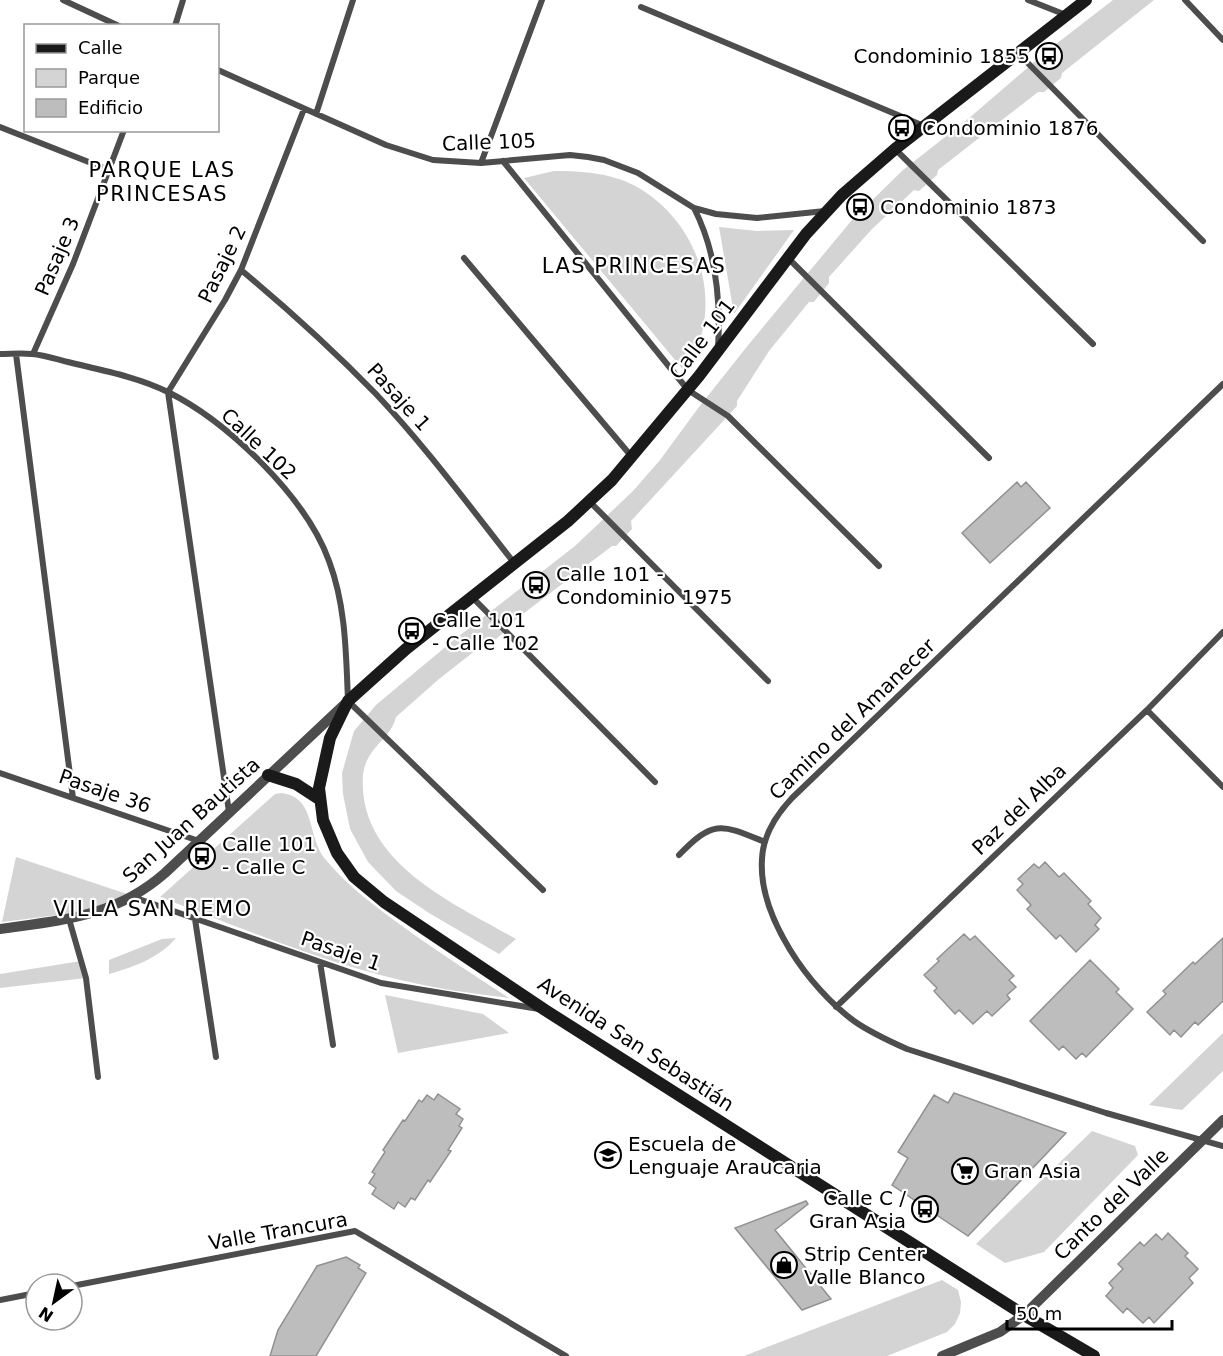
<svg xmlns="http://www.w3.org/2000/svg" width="1223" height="1356" font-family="'DejaVu Sans',sans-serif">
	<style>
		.green { fill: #d4d4d4 }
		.building { fill: #bdbdbd; stroke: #919191; stroke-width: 1.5 }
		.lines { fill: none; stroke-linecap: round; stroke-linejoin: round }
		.minor { stroke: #4d4d4d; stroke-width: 6 }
		.tertiary { stroke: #4d4d4d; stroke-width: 10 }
		.secondary { stroke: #1a1a1a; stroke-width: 12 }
		.labels { text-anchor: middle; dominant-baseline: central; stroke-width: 4.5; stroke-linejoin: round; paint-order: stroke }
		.poi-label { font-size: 20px; fill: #000; stroke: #fff; text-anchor: start }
		.street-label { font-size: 20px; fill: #000; stroke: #fff }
		.neighbourhood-label { font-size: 21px; letter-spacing: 1.5px; fill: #000; stroke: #fff }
	</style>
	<rect width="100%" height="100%" fill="#fff"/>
	<path class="green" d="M 1113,0 L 1154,0 L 1062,73 L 1061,78 L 1044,92 L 1038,92 L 938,170 L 937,175 L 919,191 L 914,190 L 872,229 L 829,277 L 829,283 L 814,302 L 809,302 L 769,351 L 737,401 L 737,406 L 631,521 L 632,529 L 616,546 L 612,546 L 515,620 L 514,624 L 496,639 L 490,639 L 439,679 L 396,717 C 391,739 366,747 363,775 C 357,863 454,903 516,939 L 499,954 L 429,913 L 396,891 L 368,862 L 350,829 L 343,794 L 342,773 L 354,731 L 376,705 L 401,684 L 455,639 L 575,546 L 633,491 L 660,460 L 699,407 L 749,344 L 852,220 L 903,170 L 968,119 L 1047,51 Z
		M 554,171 C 583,171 613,173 639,188 C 703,227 726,309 685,372 L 524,178 Z
		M 719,227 L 757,231 L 794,230 L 734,314 Z
		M 281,793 C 317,797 306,836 326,860 C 344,882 368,901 391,918 C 429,946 469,972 509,998 C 480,994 451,991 423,985 C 333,967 246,930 160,897 L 275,794 Z
		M 16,857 L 130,895 L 83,912 L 2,922 Z
		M 176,938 C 159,958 134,967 109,974 L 109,960 L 162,939 Z
		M 81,961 L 86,978 L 0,988 L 0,974 Z
		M 385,995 L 483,1014 L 509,1033 L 398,1053 Z
		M 1223,1033 L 1223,1071 L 1182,1110 L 1149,1105 Z
		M 1092,1131 L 1135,1146 L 1138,1155 L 1044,1252 L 1005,1263 L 976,1244 Z
		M 942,1280 L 958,1290 L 961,1302 L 960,1313 L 955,1324 L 947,1332 L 887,1356 L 744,1356 Z"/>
	<path class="building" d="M 1017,482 L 1021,487 L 1026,482 L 1050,508 L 990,563 L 962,533 Z
		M 1045,862 L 1059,877 L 1064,873 L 1091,901 L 1088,904 L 1101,918 L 1095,925 L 1099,929 L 1076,952 L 1060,935 L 1056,939 L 1027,909 L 1031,905 L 1017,890 L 1023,884 L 1018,879 L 1034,864 L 1039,868 Z
		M 964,934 L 970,940 L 975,936 L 1014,976 L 1009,980 L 1016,987 L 1007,995 L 1010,999 L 992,1016 L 987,1011 L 973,1024 L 959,1010 L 955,1014 L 934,991 L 937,988 L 924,975 L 939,961 L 937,959 Z
		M 1223,938 L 1223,1001 L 1198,1025 L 1195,1022 L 1181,1037 L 1174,1030 L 1170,1035 L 1147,1012 L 1166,994 L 1163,991 L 1193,962 L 1195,964 Z
		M 1090,960 L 1119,989 L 1116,992 L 1133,1009 L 1086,1057 L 1082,1053 L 1076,1059 L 1063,1046 L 1059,1050 L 1030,1021 Z
		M 954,1093 L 1066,1133 L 968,1236 L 892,1185 L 908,1158 L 898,1152 L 934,1095 L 948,1103 Z
		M 438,1094 L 460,1109 L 456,1114 L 463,1119 L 459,1126 L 462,1128 L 448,1150 L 451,1151 L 430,1182 L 428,1180 L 415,1200 L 411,1198 L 405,1207 L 398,1202 L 394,1209 L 372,1194 L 376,1188 L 369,1183 L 375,1174 L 372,1172 L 385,1152 L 383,1150 L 403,1120 L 405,1121 L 419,1100 L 422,1102 L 427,1095 L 434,1100 Z
		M 806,1201 L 808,1204 L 775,1230 L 831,1299 L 802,1310 L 735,1228 Z
		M 1168,1233 L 1188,1253 L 1185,1256 L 1198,1269 L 1189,1278 L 1193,1283 L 1154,1323 L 1149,1317 L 1143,1323 L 1127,1308 L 1123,1313 L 1106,1296 L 1113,1288 L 1109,1283 L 1123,1269 L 1118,1264 L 1140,1242 L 1144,1246 L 1156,1234 L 1162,1240 Z
		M 346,1257 L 360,1265 L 358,1268 L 366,1273 L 316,1356 L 270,1356 L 278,1330 L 317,1266 Z"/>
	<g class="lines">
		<path class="minor" d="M 63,0 L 119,26
			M 1028,0 L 1066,15
			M 1185,0 L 1223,40
			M 641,7 L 924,126
			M 175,26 L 183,0
			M 1018,53 L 1203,241
			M 218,70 L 386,145 L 433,160 L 481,163 L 570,155 L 588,157 L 604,160 L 638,173 L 694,208 L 716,214 L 757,218 L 825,211
			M 316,114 L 353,0
			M 0,127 L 109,170
			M 895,149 L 1093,344
			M 503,161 L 688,390 L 728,416 L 879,566
			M 481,163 L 542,0
			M 694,208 C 716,251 721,300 718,348
			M 464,258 L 632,457
			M 788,258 L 989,458
			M 241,270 C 288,309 333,350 376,394 C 426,447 470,507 515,564
			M 0,354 C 10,354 22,353 32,354 C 44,355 56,359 68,362 C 101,370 138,377 168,392 C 228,422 306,497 329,561 C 346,606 346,654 348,701 L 543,890
			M 16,354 L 73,798
			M 33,354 L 73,264 L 124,130
			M 1223,384 L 792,798 C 776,815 763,835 762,859 C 758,917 810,989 854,1021 C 871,1033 889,1041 907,1049 L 1106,1113 L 1223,1146
			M 590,502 L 768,681
			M 472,597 L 655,782
			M 1147,710 L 1223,787
			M 0,773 L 199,841
			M 229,812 L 168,392 L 225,300 L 241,270 L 304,109
			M 679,855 C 714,819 721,824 765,842
			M 133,897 L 381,983 L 539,1009
			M 69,919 L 86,978 L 98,1077
			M 195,919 L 216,1057
			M 320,962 L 333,1045
			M 836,1007 L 1147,710 L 1223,632
			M 72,1286 L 355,1231 L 566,1356
			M 0,1300 L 36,1293"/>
		<path class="tertiary" d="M 0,929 C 63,920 115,917 165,873 L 346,703
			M 942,1356 L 1000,1332 L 1024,1315 L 1223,1120"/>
		<path class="secondary" d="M 1086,0 L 895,149 L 842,195 L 806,234 L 699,376 L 612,480 L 568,521 L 406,649 L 348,701 L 330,738 L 319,788 L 323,820 L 337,853 L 354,877 L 384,902 L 545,1010 L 1024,1315 L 1094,1356
			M 268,775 L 296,784 L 319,799"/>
	</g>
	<defs>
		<symbol id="bus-ring" viewBox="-11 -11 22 22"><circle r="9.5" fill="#fff" stroke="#000" stroke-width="1.5"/><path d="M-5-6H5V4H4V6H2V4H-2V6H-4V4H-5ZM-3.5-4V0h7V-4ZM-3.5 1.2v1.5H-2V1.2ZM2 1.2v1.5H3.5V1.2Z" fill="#000"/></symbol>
		<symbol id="school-ring" viewBox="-11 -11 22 22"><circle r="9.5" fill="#fff" stroke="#000" stroke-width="1.5"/><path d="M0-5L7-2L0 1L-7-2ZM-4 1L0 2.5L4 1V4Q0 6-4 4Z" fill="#000"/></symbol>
		<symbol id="supermarket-ring" viewBox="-11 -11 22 22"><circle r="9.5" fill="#fff" stroke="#000" stroke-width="1.5"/><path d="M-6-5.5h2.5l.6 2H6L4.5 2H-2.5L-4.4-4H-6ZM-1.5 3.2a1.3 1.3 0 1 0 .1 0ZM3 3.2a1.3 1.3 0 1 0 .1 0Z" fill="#000"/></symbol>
		<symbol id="shop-ring" viewBox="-11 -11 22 22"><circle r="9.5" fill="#fff" stroke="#000" stroke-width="1.5"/><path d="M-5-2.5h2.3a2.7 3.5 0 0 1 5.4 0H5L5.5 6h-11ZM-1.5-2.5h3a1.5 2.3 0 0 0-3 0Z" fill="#000"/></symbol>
	</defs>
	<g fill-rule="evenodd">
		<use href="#bus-ring" x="1034" y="41" width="30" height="30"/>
		<use href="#bus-ring" x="887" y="113" width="30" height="30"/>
		<use href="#bus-ring" x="845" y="192" width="30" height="30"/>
		<use href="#bus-ring" x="521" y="570" width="30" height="30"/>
		<use href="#bus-ring" x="397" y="616" width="30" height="30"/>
		<use href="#bus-ring" x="187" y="841" width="30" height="30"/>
		<use href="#school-ring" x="593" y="1140" width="30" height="30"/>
		<use href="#supermarket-ring" x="950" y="1156" width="30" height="30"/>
		<use href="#bus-ring" x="910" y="1194" width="30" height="30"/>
		<use href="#shop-ring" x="769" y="1250" width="30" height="30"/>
	</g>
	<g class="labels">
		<g class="poi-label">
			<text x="1030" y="56" text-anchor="end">Condominio 1855</text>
			<text x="922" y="128">Condominio 1876</text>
			<text x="880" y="207">Condominio 1873</text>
			<text x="556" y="574">Calle 101 -<tspan x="556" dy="23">Condominio 1975</tspan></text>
			<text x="432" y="620">Calle 101<tspan x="432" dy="23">- Calle 102</tspan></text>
			<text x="222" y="844">Calle 101<tspan x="222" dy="23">- Calle C</tspan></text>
			<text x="628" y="1144">Escuela de<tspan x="628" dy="23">Lenguaje Araucaria</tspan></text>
			<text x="984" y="1171">Gran Asia</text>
			<text x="906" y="1198" text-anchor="end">Calle C /<tspan x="906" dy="23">Gran Asia</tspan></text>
			<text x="804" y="1254">Strip Center<tspan x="804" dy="23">Valle Blanco</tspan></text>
		</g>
		<g class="street-label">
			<text transform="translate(489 142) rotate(-2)">Calle 105</text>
			<text transform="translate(57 256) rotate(-67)">Pasaje 3</text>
			<text transform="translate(222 264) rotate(-64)">Pasaje 2</text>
			<text transform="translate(702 339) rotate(-53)">Calle 101</text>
			<text transform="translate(399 397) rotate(48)">Pasaje 1</text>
			<text transform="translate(259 444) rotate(43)">Calle 102</text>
			<text transform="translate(852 719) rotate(-44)">Camino del Amanecer</text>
			<text transform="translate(105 791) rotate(19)">Pasaje 36</text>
			<text transform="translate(1019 809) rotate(-44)">Paz del Alba</text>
			<text transform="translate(191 820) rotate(-42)">San Juan Bautista</text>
			<text transform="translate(341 951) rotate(19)">Pasaje 1</text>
			<text transform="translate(636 1044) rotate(33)">Avenida San Sebastián</text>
			<text transform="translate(1111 1204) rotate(-44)">Canto del Valle</text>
			<text transform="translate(278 1231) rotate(-10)">Valle Trancura</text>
		</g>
		<g class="neighbourhood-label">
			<text x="162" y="170">PARQUE LAS<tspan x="162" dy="24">PRINCESAS</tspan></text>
			<text x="634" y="266">LAS PRINCESAS</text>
			<text x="153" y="909">VILLA SAN REMO</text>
		</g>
	</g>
	<rect x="24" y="24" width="195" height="108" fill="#ffffff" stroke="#999999" stroke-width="1.5"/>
	<rect x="36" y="44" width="30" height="9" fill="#1a1a1a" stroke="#999999" stroke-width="1.5"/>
	<text x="78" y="54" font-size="18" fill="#000000">Calle</text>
	<rect x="36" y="69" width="30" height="18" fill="#d4d4d4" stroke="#999999" stroke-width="1.5"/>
	<text x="78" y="84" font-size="18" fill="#000000">Parque</text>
	<rect x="36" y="99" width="30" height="18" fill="#bdbdbd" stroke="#999999" stroke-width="1.5"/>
	<text x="78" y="114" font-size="18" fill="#000000">Edificio</text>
	<g transform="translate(54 1302) rotate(213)"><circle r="28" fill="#ffffff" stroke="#999999" stroke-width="1.5"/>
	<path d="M0-4.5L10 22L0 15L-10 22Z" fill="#000000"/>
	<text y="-9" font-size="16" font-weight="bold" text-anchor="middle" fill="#000000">N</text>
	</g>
	<path d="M1007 1320v9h165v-9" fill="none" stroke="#000000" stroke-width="3"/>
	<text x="1016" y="1320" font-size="18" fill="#000000" stroke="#ffffff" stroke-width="4.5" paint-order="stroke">50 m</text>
</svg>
